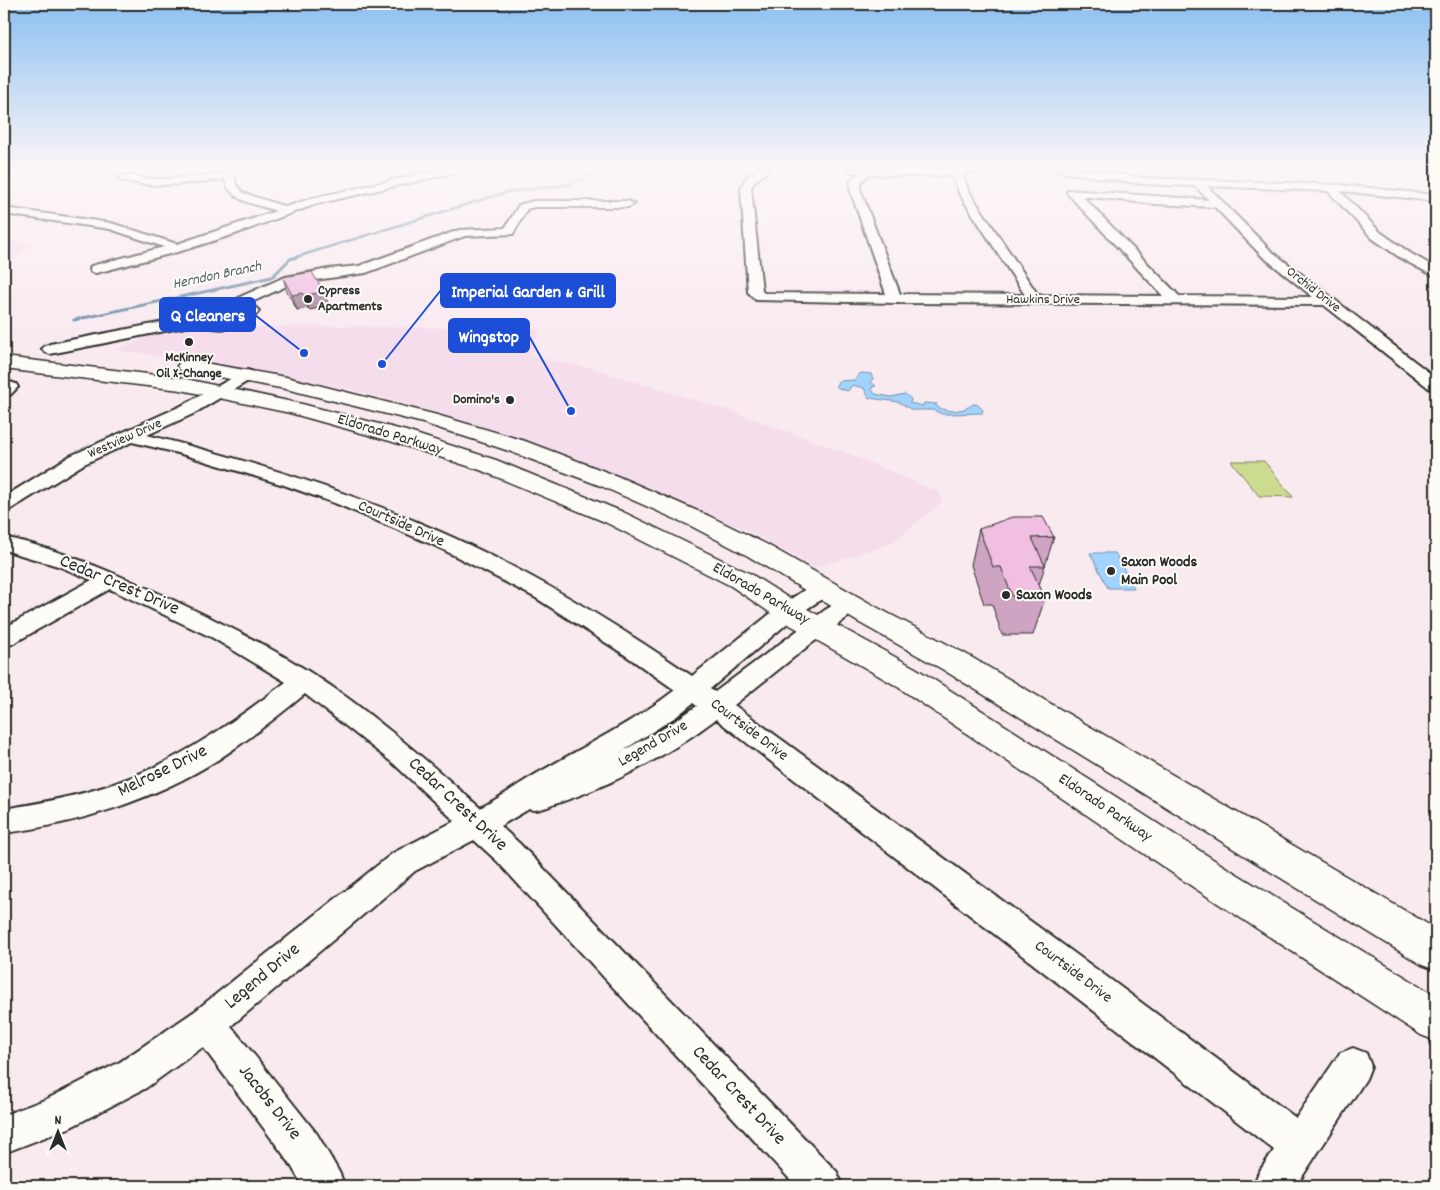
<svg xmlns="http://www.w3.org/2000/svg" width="1440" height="1190" font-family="Dekko,sans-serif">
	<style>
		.built { fill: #f6ddec }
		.green { fill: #cbdb8f; stroke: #7b835d }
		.water { fill: #a2d3ff; stroke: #7290aa }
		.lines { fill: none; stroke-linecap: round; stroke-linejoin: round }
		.stream-far1 { stroke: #7290aa; stroke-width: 2.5 }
		.stream { stroke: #7290aa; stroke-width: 3 }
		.minor-casing { stroke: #2b2b2b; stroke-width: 4 }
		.major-casing { stroke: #2b2b2b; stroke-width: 3 }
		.minor { fill: #fdfcf7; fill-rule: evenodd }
		.major { fill: #fdfcf7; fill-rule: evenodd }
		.wall { fill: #cea4c2; stroke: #2b2b2b }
		.shaded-wall { fill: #a8869e; stroke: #2b2b2b }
		.building { fill: #f0bfe1; stroke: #2b2b2b }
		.poi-dot { fill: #2b2b2b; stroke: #fdfcf7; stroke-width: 2 }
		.labels { text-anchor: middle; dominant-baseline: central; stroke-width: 4; stroke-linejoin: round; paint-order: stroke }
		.far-street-label { font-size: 14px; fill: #2b2b2b; stroke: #fdfcf7 }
		.far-poi-label { font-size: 14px; font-weight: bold; fill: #2b2b2b; stroke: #fdfcf7; text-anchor: start }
		.far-water-label { font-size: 15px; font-style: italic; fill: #4f5d6b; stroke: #fdfcf7 }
		.street-label { font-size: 16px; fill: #2b2b2b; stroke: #fdfcf7 }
		.poi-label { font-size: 16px; font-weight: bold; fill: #2b2b2b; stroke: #fdfcf7; text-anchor: start }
		.near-street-label { font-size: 19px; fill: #2b2b2b; stroke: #fdfcf7 }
		.leader { fill: none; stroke: #1d4ed8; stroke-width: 2 }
		.callout-dot { fill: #1d4ed8; stroke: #fdfcf7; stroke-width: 2 }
		.callout { fill: #1d4ed8; stroke: #1d4ed8; stroke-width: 2 }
		.callout-label { font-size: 18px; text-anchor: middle; font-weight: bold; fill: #fff }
	</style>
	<rect width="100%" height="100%" fill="#f9eaf0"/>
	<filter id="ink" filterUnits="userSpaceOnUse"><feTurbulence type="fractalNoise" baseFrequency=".02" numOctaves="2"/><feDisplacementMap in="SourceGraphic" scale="10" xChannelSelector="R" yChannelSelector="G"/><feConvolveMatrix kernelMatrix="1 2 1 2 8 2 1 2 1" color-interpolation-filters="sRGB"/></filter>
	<g filter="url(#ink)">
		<path class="built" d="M 4,240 L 32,245 L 4,268 Z
			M 330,326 L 540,329 L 530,356 L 591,368 L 731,411 L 847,453 L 939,492 L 942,502 L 892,543 L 815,568 L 746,530 L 670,497 L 516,437 L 427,410 L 346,388 L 217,364 L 115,350 L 148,337 L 191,329 Z"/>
		<path class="green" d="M 1231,461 L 1264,461 L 1293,497 L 1259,496 Z"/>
		<path class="water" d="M 861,373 L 871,374 L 873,379 L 870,381 L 876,386 L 871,388 L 875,394 L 891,397 L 905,394 L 911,399 L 910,403 L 923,406 L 924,403 L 937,404 L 935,405 C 944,413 964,412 973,404 L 978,405 L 983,410 L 982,413 L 950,414 L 942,414 L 933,410 L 912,410 L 899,402 L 869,398 L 864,388 L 852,385 L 848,391 L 840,389 L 836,386 L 838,381 L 856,380 L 857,376 Z
			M 1090,553 L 1115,553 L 1134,588 L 1108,588 Z"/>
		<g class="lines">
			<path class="stream-far1" d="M 293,258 L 507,192 L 567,185 L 598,172 L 618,169"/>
			<path class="stream" d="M 74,320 L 272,277 L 290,259 L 297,257"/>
			<defs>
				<path id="minor" d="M 223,169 L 233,169 L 236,184 L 243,193 L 286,207 L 313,198 L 443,169 L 462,169 L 457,172 L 316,204 L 235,234 L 181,251 L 96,273 L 91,272 L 90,269 L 91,266 L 164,247 L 110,229 L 4,214 L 4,208 L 111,223 L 177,244 L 276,211 C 257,204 229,202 225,179 C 190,183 155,189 120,180 L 119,178 C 125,172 140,178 149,179 C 174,180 199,176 224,173 Z
					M 759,169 L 770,169 L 754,182 L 751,188 L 762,291 L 764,293 L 886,294 L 850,189 L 851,181 L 859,173 L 848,171 L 847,169 L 986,169 L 981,172 L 963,174 L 968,190 L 1038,295 L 1163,296 L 1068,194 L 1067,192 L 1068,190 L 1209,200 L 1195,186 L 1143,184 L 1062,172 L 1057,169 L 1082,169 L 1143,178 L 1340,185 L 1436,195 L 1436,201 L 1340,191 L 1380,232 L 1410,253 L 1436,268 L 1436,277 L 1402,259 L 1372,238 L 1328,191 L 1207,186 L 1270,250 L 1436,378 L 1436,391 L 1430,389 L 1324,305 L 895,303 L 756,300 L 748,292 L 741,188 L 746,178 ZM 869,174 L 917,176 L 953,175 L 959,193 L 1025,295 L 900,294 L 860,189 L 861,182 ZM 1082,196 L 1156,204 L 1215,207 L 1262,256 L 1313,297 L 1179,296 Z
					M 1427,169 L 1436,169 L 1436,174 Z
					M 533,201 L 628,201 L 634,204 L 628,207 L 534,207 L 527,209 L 513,234 L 465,236 L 366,273 L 293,283 L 252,302 L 251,303 L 259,311 C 246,329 219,333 200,324 L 50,354 L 45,352 L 42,349 L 45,346 L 50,344 L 195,316 C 207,299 229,307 242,296 L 285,277 L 329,269 L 359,266 L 459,230 L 505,228 L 519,205 ZM 240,309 L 244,311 C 234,319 221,323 209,317 L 222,311 Z
					M 247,370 L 253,372 L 255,375 L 253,378 L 193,414 L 147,435 C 252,461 354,493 452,537 C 536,575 616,624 692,676 L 780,606 L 815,583 L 823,581 L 831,583 L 834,588 L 831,593 L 796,616 L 710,689 L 715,692 L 825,610 C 837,603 845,595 859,599 L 862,604 L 859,609 L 808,646 L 734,705 L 1107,977 L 1296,1118 L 1340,1053 L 1353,1048 L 1366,1053 L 1371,1066 L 1366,1079 L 1296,1186 L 1253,1186 L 1259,1172 L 1274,1150 L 716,719 C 667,756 613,785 555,804 C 547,807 537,812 529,809 L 500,826 L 519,843 L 837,1172 L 843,1186 L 796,1186 L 497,861 L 474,840 L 415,871 L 231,1026 L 317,1134 L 339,1172 L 345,1186 L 303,1186 L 289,1162 L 203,1047 L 146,1088 L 69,1128 L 4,1153 L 4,1115 L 47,1099 L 120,1062 L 195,1011 L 393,853 L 455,821 L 394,764 L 305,694 C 277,717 249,739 219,759 C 156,799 78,824 4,833 L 4,809 C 34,804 64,799 94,790 C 166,770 227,727 286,682 L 213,638 L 110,589 L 12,644 L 4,646 L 4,628 L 92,580 L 58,566 L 4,550 L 4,537 C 59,549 109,571 160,594 C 225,624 291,656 349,699 C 395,733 438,770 480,808 C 500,798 517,785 536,774 C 583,747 632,723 675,690 L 625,655 L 536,598 L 438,547 L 337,504 L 284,485 L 178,453 L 132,442 L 84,464 L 11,509 L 4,511 L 4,497 L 70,456 L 181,406 ZM 693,703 L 697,706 L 666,727 L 619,753 L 677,716 Z
					M 10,382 L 16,384 L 18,387 L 10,395 L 4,396 L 4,384 Z"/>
				<path id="major" d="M 4,357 L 181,378 L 302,404 L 406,431 L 496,460 L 623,512 L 751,574 L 798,604 L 917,669 L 1222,865 L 1436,996 L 1436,1041 L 1421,1035 L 1196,889 L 895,685 L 778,618 L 731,586 L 605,522 L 480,470 L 390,441 L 290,413 L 181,390 L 4,369 Z
					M 187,360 L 286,377 L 437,415 L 525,441 L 617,476 L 709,516 L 766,544 L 878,608 L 964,653 L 1436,929 L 1436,970 L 1422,965 L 942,669 L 858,622 L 748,556 L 691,526 L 601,486 L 509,451 L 423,423 L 286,389 L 180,370 L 177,366 L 180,362 Z"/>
			</defs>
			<use href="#minor" class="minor-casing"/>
			<use href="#major" class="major-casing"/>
			<use href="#minor" class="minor"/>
			<use href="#major" class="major"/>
		</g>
		<path class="wall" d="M 283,277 L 329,306 L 309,310 L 308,308 L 297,310 L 287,292 Z
			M 979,529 L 1054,537 L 1039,585 L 1045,598 L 1033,635 L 1002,635 L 992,604 L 984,604 L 971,565 Z"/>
		<path class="shaded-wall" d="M 324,292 L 329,306 L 309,310 L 305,295 Z
			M 303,293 L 308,308 L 297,310 L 292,295 Z"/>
		<path class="building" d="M 312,272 L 324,292 L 305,295 L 303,293 L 292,295 L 283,277 Z
			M 1012,517 L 1043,517 L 1054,537 L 1032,538 L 1045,566 L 1030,566 L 1045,598 L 1013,598 L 1001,567 L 993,567 L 979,529 Z"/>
	</g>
	<linearGradient id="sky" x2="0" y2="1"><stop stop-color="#8cc0f1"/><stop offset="0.5" stop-color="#fcf6f8"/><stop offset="1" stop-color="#fcf6f8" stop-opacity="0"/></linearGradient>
	<rect width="1440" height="336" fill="url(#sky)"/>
	<g class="poi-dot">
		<circle cx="308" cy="299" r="5"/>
		<circle cx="189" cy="342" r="5"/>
		<circle cx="510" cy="400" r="5"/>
		<circle cx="1111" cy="571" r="5"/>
		<circle cx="1006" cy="595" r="5"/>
	</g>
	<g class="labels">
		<g class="far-street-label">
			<text transform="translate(1313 290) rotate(38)">Orchid Drive</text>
			<text x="1043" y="300">Hawkins Drive</text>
			<text transform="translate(125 439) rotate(-24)">Westview Drive</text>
		</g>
		<g class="far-poi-label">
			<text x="318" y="291">Cypress<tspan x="318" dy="16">Apartments</tspan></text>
			<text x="189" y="358" text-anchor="middle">McKinney<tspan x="189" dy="16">Oil X-Change</tspan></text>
			<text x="500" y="400" text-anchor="end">Domino's</text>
		</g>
		<g class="far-water-label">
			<text transform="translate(217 276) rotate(-12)">Herndon Branch</text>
		</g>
		<g class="street-label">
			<text transform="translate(390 435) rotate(17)">Eldorado Parkway</text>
			<text transform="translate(401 524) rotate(24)">Courtside Drive</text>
			<text transform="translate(761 594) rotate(30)">Eldorado Parkway</text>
			<text transform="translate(749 730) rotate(37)">Courtside Drive</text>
			<text transform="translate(653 744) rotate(-30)">Legend Drive</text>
			<text transform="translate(1105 808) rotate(34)">Eldorado Parkway</text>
			<text transform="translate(1073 972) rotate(37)">Courtside Drive</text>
		</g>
		<g class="poi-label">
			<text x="1121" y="562">Saxon Woods<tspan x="1121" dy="18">Main Pool</tspan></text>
			<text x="1016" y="595">Saxon Woods</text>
		</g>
		<g class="near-street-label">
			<text transform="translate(119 586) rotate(23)">Cedar Crest Drive</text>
			<text transform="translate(163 772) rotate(-26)">Melrose Drive</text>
			<text transform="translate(457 805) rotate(43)">Cedar Crest Drive</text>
			<text transform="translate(263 977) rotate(-40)">Legend Drive</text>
			<text transform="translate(738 1096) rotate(47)">Cedar Crest Drive</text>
			<text transform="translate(269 1103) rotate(52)">Jacobs Drive</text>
		</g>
	</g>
	<path class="leader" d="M382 364L441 290M304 353L255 315M571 411L529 336"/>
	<g class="callout-dot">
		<circle cx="382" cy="364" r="5"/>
		<circle cx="304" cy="353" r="5"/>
		<circle cx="571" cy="411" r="5"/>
	</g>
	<g class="callout">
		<rect x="441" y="274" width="174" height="33" rx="5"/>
		<rect x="160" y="298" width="95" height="33" rx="5"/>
		<rect x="449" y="319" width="80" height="33" rx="5"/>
	</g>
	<g class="callout-label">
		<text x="528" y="297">Imperial Garden &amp; Grill</text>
		<text x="208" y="321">Q Cleaners</text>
		<text x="489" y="342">Wingstop</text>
	</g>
	<rect width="1440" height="1190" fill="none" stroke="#fdfcf7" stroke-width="20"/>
	<rect x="10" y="10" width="1420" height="1170" fill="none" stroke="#2b2b2b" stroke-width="2" filter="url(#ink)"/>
	<g transform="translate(58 1132)" stroke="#fdfcf7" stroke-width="4" paint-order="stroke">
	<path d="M0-4L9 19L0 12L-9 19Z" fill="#2b2b2b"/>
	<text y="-8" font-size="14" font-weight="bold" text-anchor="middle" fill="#2b2b2b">N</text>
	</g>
</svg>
